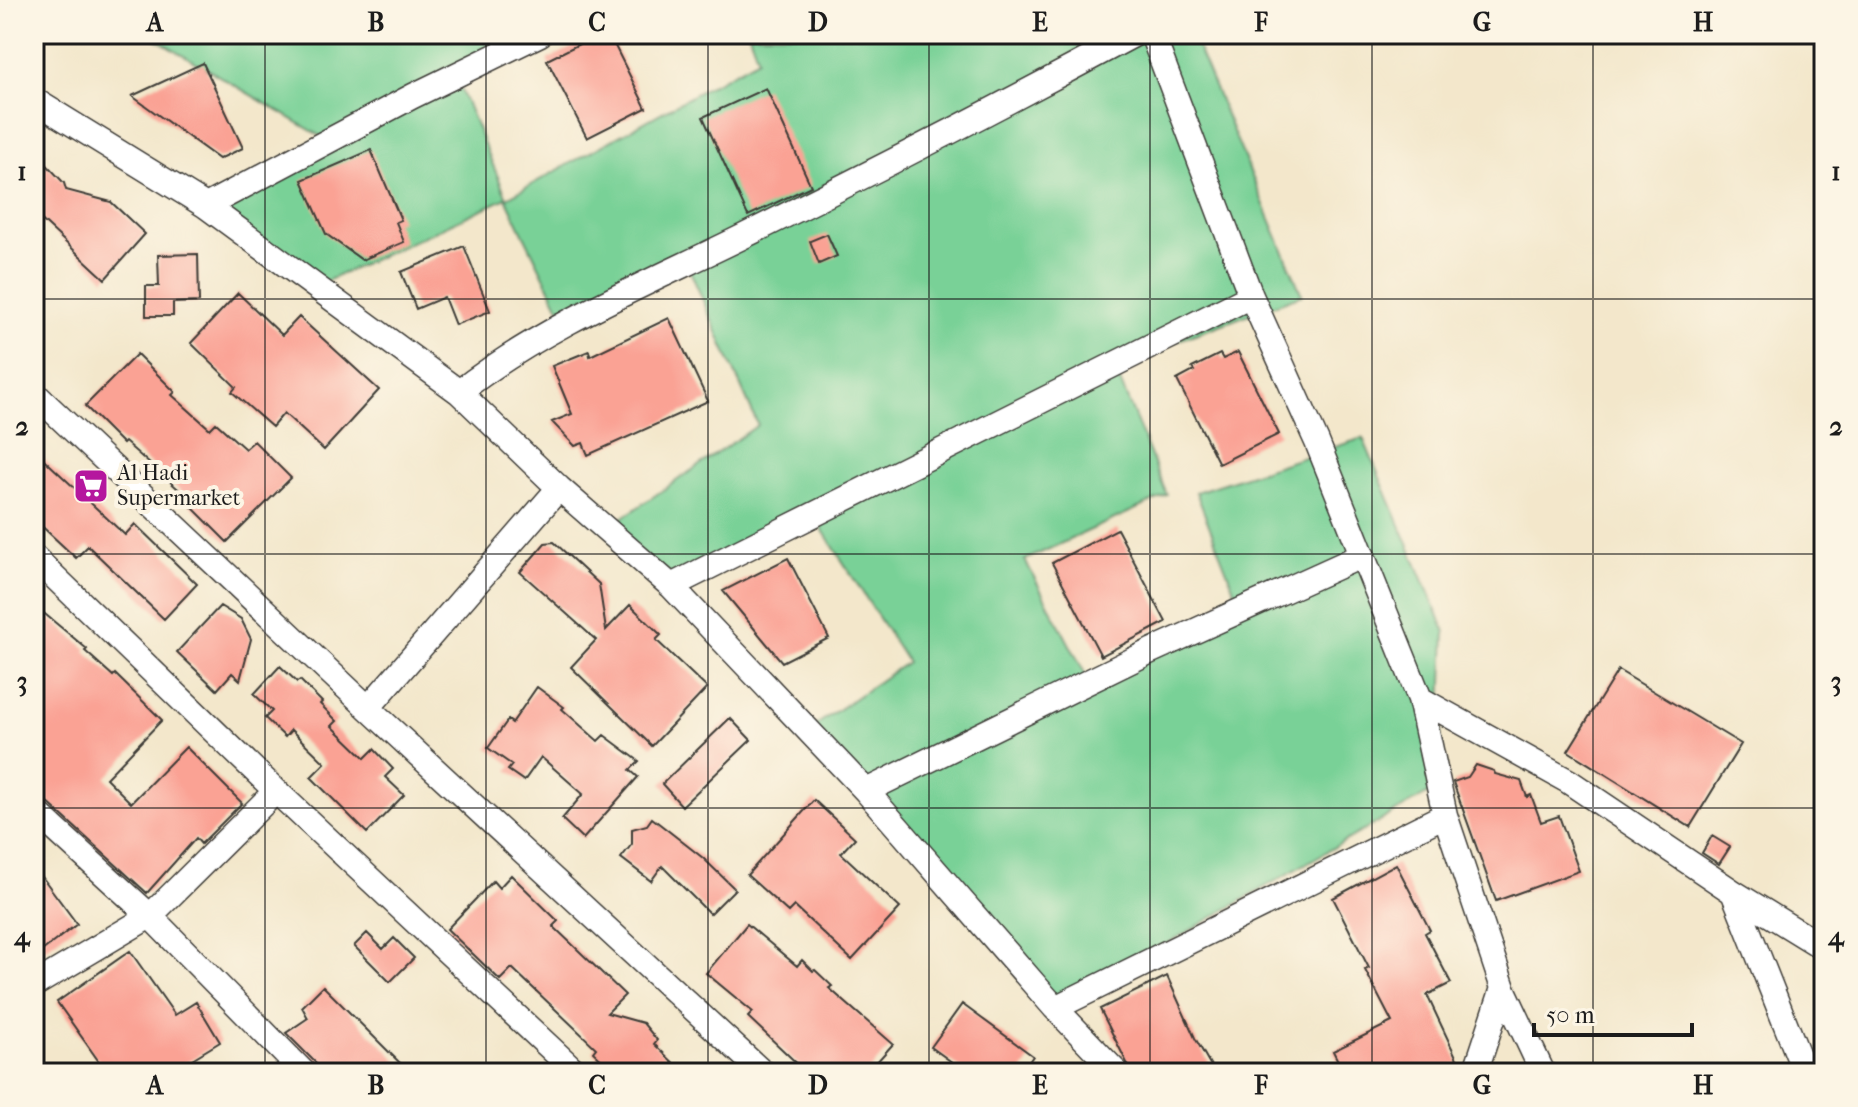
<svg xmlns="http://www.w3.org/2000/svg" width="1858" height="1107" font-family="'IM FELL French Canon',serif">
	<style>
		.green { fill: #79d197; stroke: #4a765a; stroke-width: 2 }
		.building { fill: #faa294 }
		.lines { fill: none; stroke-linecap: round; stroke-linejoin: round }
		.minor-casing { stroke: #3c3a36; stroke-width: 27 }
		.minor { stroke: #fff; stroke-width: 24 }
		.grid { fill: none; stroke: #1c1c1c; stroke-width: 2; stroke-opacity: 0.55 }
		.labels { text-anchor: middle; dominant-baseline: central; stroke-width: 8; stroke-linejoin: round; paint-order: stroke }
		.poi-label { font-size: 22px; fill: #1c1c1c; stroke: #fcf5e5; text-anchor: start }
		.neatline { fill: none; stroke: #1c1c1c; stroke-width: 3 }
		.grid-label { font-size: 26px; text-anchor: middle; font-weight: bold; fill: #1c1c1c }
	</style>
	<rect width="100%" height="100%" fill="#fcf5e5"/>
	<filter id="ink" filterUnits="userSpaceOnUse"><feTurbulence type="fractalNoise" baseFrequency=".0125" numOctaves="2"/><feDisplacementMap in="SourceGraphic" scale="16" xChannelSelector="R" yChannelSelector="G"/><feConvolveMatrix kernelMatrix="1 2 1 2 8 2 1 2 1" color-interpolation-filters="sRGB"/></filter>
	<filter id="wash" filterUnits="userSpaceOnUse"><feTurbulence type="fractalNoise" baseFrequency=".006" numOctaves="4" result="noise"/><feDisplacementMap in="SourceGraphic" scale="32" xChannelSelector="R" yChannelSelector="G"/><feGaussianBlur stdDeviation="1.8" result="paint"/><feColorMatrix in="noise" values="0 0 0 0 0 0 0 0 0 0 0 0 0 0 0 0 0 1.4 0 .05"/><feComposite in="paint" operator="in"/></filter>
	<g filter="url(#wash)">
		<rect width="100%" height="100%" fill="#f3e7cb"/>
		<path class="green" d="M 148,34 L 540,34 L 455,76 L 507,198 L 758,59 L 749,34 L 1192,34 L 1302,295 L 1113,364 L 1167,495 L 1025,560 L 1089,681 L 1242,610 L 1196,492 L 1363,438 L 1445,631 L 1439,787 L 1055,1008 L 809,730 L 907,662 L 813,515 L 671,586 L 606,529 L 758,425 L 687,264 L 567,324 L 506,198 L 316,286 L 206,206 L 327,140 Z"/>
		<g id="blocks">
			<path class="building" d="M 599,34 L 609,34 L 646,108 L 587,138 L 547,60 Z
				M 203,63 L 243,148 L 219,159 L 132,96 Z
				M 766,88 L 811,186 L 748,216 L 703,117 Z
				M 371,150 L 401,220 L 396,222 L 404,242 L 362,260 L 326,234 L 302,180 Z
				M 34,151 L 64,183 L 66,190 L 111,202 L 145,234 L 105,279 L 34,213 Z
				M 827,234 L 837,256 L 819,264 L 810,241 Z
				M 464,246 L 490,311 L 455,325 L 444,297 L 416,309 L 401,272 Z
				M 198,254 L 199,302 L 173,303 L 173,316 L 146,316 L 146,286 L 159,286 L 158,255 Z
				M 238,293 L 282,335 L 299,317 L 379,390 L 324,450 L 284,413 L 272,427 L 232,392 L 236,387 L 191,343 Z
				M 669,318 L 708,401 L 588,455 L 583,443 L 575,446 L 552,422 L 572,414 L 552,366 L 589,351 L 590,356 Z
				M 1238,352 L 1279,434 L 1219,464 L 1177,380 L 1194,371 L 1192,368 L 1220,354 L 1223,359 Z
				M 137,354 L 175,392 L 172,395 L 210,429 L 216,423 L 245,449 L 254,441 L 291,478 L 227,542 L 190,505 L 193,502 L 125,442 L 123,444 L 85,406 Z
				M 34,450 L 125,535 L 135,524 L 197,584 L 164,619 L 88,546 L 76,558 L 34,519 Z
				M 1117,529 L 1166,622 L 1101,656 L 1052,563 Z
				M 554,542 L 599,584 L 606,630 L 630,605 L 661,635 L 656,640 L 707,688 L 652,746 L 571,667 L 596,640 L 520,572 L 545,543 Z
				M 788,558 L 829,638 L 782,662 L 723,591 Z
				M 34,605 L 87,649 L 85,651 L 113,676 L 115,674 L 162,720 L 106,778 L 131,803 L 186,747 L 242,803 L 201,844 L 196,838 L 147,893 L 44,799 L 34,794 Z
				M 220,606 L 241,619 L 251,639 L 240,680 L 232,673 L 217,690 L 177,652 Z
				M 280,666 L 297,682 L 300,680 L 322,702 L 320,704 L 337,721 L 332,726 L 365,758 L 374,749 L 393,769 L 385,777 L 404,795 L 367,833 L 311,777 L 325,763 L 291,730 L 285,737 L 265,718 L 272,711 L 254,694 Z
				M 1618,670 L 1741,744 L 1690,827 L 1568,751 Z
				M 537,687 L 564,707 L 562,709 L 598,741 L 604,735 L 639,761 L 630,770 L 638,777 L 583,839 L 562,819 L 583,794 L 541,757 L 524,781 L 508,770 L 512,765 L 488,748 L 508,720 L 512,723 Z
				M 730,718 L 751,740 L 682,806 L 662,784 Z
				M 1476,765 L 1494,771 L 1495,774 L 1521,781 L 1527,797 L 1531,795 L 1541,822 L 1559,816 L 1579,871 L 1496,901 L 1453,782 L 1468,777 Z
				M 814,800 L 855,838 L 841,853 L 900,908 L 852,960 L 794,906 L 788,912 L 747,875 Z
				M 652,818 L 703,858 L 735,889 L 710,914 L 662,866 L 651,881 L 621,858 L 632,844 L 632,829 L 647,825 Z
				M 1712,836 L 1730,847 L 1719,864 L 1702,853 Z
				M 1396,864 L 1430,930 L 1425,933 L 1451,983 L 1427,995 L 1459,1063 L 1438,1073 L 1344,1073 L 1333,1051 L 1392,1022 L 1365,970 L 1369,968 L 1333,898 Z
				M 34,866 L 77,924 L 34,957 Z
				M 511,875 L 558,921 L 553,926 L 625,995 L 607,1013 L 643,1023 L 657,1040 L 654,1044 L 684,1073 L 615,1073 L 593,1052 L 596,1048 L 512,968 L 500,980 L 447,929 L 493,881 L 499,888 Z
				M 747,924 L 797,966 L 802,960 L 813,971 L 815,970 L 832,986 L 829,988 L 893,1044 L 867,1073 L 807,1073 L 748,1017 L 753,1012 L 706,973 Z
				M 367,933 L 383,949 L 394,938 L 414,958 L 390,982 L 354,946 Z
				M 130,951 L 175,1015 L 196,1002 L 220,1042 L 169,1073 L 107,1073 L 57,1002 Z
				M 1167,976 L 1195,1038 L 1215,1073 L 1132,1073 L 1100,1009 Z
				M 323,986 L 410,1073 L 319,1073 L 315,1062 L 286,1033 L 308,1018 L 302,1007 Z
				M 962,1004 L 1033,1056 L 1021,1073 L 967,1073 L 931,1047 Z"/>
		</g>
	</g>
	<g filter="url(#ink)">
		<use href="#blocks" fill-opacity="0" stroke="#3c3a36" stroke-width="2"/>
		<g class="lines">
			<defs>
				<path id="minor" d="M 1152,34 L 1251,296 L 1317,442 L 1420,699 L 1445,815 L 1503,988 L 1543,1073
					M 34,100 L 206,206 L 459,392 L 559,488 L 671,586 L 866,791 L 1055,1008 L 1117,1073
					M 206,206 L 413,96 L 540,34
					M 459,392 C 545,325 649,283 746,235 C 878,170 1007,103 1135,34
					M 34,393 L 368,708 L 763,1073
					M 34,557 L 276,791 L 577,1073
					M 671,586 L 1251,296
					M 1420,699 L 1568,781 L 1733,892 L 1824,948
					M 368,708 L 559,488
					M 866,791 L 1151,651 L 1361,556
					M 34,810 L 150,916 L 304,1073
					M 1733,892 L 1805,1073
					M 34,985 L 150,916 L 276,791
					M 1055,1008 L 1445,815
					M 1475,1073 L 1503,988"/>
			</defs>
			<use href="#minor" class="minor-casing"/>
			<use href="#minor" class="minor"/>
		</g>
	</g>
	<path class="grid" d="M 265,34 L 265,1073M 486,34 L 486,1073M 708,34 L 708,1073M 929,34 L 929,1073M 1150,34 L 1150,1073M 1372,34 L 1372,1073M 1593,34 L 1593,1073M 34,299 L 1824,299M 34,554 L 1824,554M 34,808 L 1824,808"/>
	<defs>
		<symbol id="supermarket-square" viewBox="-11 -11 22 22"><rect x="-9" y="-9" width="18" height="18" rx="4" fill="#b5179e" stroke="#fcf5e5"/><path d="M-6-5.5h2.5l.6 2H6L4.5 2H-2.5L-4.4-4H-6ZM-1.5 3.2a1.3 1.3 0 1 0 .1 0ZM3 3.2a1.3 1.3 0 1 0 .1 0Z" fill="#fff"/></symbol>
	</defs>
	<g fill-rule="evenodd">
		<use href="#supermarket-square" x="71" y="466" width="40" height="40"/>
	</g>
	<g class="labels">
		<g class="poi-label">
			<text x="117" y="473">Al Hadi<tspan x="117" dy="25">Supermarket</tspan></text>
		</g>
	</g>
	<rect width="1858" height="1107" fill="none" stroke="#fcf5e5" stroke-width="88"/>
	<path d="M1534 1023v12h158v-12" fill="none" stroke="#1c1c1c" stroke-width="4"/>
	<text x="1546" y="1023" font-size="24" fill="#1c1c1c" stroke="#fcf5e5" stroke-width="6" paint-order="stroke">50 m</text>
	<rect x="44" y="44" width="1770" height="1019" class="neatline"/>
	<g class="grid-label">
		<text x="155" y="31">A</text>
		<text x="376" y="31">B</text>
		<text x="597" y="31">C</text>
		<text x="818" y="31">D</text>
		<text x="1040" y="31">E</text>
		<text x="1261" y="31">F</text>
		<text x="1482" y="31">G</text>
		<text x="1703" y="31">H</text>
		<text x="22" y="180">1</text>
		<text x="1836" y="180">1</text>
		<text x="22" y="435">2</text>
		<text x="1836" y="435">2</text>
		<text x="22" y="690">3</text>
		<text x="1836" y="690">3</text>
		<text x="22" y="945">4</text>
		<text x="1836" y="945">4</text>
		<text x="155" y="1094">A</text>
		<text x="376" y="1094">B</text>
		<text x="597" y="1094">C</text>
		<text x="818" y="1094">D</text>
		<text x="1040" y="1094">E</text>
		<text x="1261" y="1094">F</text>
		<text x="1482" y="1094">G</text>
		<text x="1703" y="1094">H</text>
	</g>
</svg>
